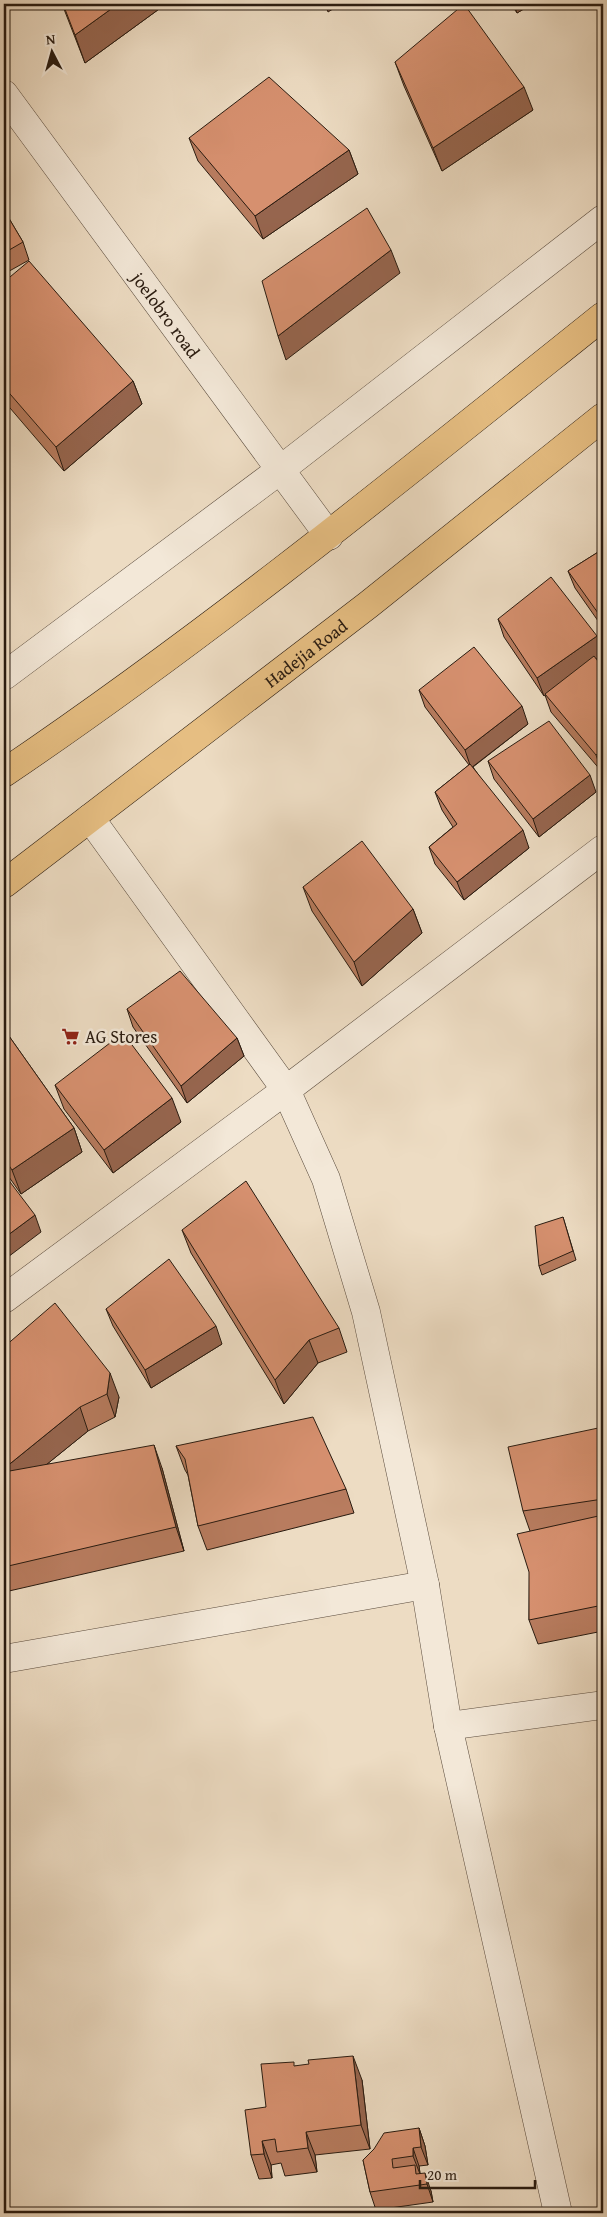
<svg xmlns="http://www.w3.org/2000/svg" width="607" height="2217" font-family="'Gentium Book Plus',serif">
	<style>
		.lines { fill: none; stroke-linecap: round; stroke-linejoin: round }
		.minor-casing { stroke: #5a4b3d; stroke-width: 29 }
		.major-casing { stroke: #291b10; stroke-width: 29 }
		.minor { stroke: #f3e8d8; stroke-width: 28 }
		.major { stroke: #e6be82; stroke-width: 28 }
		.wall { fill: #b87c5f; stroke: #291b10 }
		.shaded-wall { fill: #96654e; stroke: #291b10 }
		.building { fill: #d6906f; stroke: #291b10 }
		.labels { text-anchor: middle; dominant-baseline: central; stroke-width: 5; stroke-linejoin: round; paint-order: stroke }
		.street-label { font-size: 18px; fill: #291b10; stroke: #f3e8d8 }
		.poi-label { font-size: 18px; fill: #291b10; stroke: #f3e8d8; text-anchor: start }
	</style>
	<rect width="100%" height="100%" fill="#eddcc3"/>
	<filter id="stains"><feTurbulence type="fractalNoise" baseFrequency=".004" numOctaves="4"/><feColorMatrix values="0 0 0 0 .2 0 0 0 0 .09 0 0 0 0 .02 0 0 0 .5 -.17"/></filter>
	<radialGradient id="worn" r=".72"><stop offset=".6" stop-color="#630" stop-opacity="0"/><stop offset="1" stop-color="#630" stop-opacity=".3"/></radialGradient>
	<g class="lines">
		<defs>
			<g id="minor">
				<path id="s1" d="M 4,94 L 329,536"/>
				<path d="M 4,676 L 280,470 L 603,219"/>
				<path d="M 90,818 L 286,1090 L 326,1179 L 366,1312 L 425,1585 L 448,1726 L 558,2213"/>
				<path d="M 4,1299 L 286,1090 L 603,849"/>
				<path d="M 4,1659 L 425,1585"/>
				<path d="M 448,1726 L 603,1705"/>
			</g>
			<g id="major">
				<path d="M 4,773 C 212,632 407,473 603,316"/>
				<path id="s2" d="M 4,884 L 368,605 L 603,417"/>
			</g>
		</defs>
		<use href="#minor" class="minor-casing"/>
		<use href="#major" class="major-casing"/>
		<use href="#minor" class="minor"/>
		<use href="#major" class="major"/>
	</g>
	<path class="wall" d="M 62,4 L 166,4 L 85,63 Z
		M 511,4 L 532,4 L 517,13 Z
		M 395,62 L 533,110 L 442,171 L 404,86 Z
		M 189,138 L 349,150 L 358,174 L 263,239 L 198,161 Z
		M 4,210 L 23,242 L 29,260 L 4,274 Z
		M 4,282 L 133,381 L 142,404 L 64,471 L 4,401 Z
		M 603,549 L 603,628 L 575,588 L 568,571 Z
		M 498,619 L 603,654 L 596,659 L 602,772 L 551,712 L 545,695 L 544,696 L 504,637 Z
		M 419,690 L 528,724 L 473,767 L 529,848 L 464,900 L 435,864 L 429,847 L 453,827 L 442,810 L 435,792 L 469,765 L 425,707 Z
		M 488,761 L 596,792 L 539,837 L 494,779 Z
		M 303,887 L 413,909 L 422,933 L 362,986 L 312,911 Z
		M 127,1009 L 237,1038 L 244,1056 L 187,1103 L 133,1027 Z
		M 4,1029 L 74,1128 L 82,1152 L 21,1194 L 4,1170 Z
		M 55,1085 L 181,1122 L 113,1173 L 64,1109 Z
		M 563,1217 L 576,1260 L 542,1275 L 539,1266 Z
		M 182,1230 L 339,1328 L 347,1352 L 318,1363 L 284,1404 L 191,1253 Z
		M 106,1309 L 222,1344 L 151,1388 L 113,1326 Z
		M 4,1347 L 119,1397 L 115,1417 L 88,1431 L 47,1464 L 162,1468 L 184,1551 L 9,1591 L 4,1577 Z
		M 603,1427 L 603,1631 L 538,1644 L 529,1620 L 530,1531 L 523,1511 Z
		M 176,1446 L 346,1489 L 354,1513 L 207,1550 L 198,1526 L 188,1475 L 185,1470 Z
		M 295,2066 L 362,2080 L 370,2149 L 315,2155 L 317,2172 L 285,2176 L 281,2163 L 271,2165 L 272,2178 L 259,2179 L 251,2155 L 266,2107 Z
		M 419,2128 L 425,2146 L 428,2165 L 419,2166 L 420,2173 L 431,2191 L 433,2202 L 376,2210 L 370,2192 L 363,2160 Z"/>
	<path class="shaded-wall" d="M 118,4 L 166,4 L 85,63 L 75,35 Z
		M 325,4 L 341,4 L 328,12 Z
		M 514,4 L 532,4 L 517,13 Z
		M 524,87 L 533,110 L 442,171 L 433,148 Z
		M 349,150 L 358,174 L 263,239 L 255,216 Z
		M 391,250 L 400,273 L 286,360 L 278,336 Z
		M 133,381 L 142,404 L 64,471 L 56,447 Z
		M 597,636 L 603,654 L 544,696 L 537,678 Z
		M 522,706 L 528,724 L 471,768 L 465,750 Z
		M 603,749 L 603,772 L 602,772 L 596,755 Z
		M 590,775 L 596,792 L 539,837 L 533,819 Z
		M 523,830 L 529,848 L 464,900 L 457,882 Z
		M 413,909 L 422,933 L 362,986 L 354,962 Z
		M 237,1038 L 244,1056 L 187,1103 L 181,1086 Z
		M 172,1098 L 181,1122 L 113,1173 L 104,1150 Z
		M 74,1128 L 82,1152 L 21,1194 L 12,1170 Z
		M 35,1215 L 41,1232 L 4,1260 L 4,1238 Z
		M 216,1326 L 222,1344 L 151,1388 L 145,1370 Z
		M 309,1340 L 318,1363 L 284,1404 L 275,1380 Z
		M 110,1373 L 119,1397 L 115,1417 L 107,1394 Z
		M 80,1407 L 88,1431 L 15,1490 L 6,1467 Z
		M 154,1445 L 162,1468 L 184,1551 L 176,1527 Z
		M 353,2056 L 362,2080 L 370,2149 L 361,2125 Z
		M 419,2128 L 425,2146 L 428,2165 L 421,2147 Z
		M 306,2132 L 315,2155 L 317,2172 L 308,2148 Z
		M 262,2141 L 271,2165 L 272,2178 L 264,2154 Z
		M 413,2148 L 419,2166 L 420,2174 L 413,2156 Z
		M 425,2173 L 431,2191 L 433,2202 L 427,2184 Z"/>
	<path class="building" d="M 63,4 L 118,4 L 75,35 Z
		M 464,4 L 524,87 L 433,148 L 395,62 Z
		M 269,77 L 349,150 L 255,216 L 189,138 Z
		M 367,208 L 391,250 L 278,336 L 262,281 Z
		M 4,210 L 23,242 L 4,253 Z
		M 29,261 L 133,381 L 56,447 L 4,387 L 4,282 Z
		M 603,549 L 603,620 L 568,571 Z
		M 551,577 L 597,636 L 537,678 L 498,619 Z
		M 474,647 L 522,706 L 465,750 L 419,690 Z
		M 594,656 L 603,668 L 603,749 L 596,755 L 545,694 Z
		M 549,721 L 590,775 L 533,819 L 488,761 Z
		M 470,764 L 523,830 L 457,882 L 429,847 L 457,824 L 435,792 Z
		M 362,841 L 413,909 L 354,962 L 303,887 Z
		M 180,971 L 237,1038 L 181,1086 L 127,1009 Z
		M 4,1029 L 74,1128 L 12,1170 L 4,1158 Z
		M 123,1033 L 172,1098 L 104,1150 L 55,1085 Z
		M 4,1174 L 35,1215 L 4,1238 Z
		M 246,1181 L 339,1328 L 309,1340 L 275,1380 L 182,1230 Z
		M 563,1217 L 573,1251 L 539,1266 L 535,1226 Z
		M 169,1259 L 216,1326 L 145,1370 L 106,1309 Z
		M 55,1303 L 110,1373 L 107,1394 L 80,1407 L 6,1467 L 4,1463 L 4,1347 Z
		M 313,1417 L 346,1489 L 198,1526 L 185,1459 L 176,1446 Z
		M 603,1427 L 603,1499 L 523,1511 L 508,1447 Z
		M 154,1445 L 176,1527 L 4,1567 L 4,1472 Z
		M 603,1515 L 603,1605 L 529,1620 L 529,1572 L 517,1534 Z
		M 353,2056 L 361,2125 L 306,2132 L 308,2148 L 277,2152 L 275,2139 L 262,2141 L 264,2154 L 251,2155 L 245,2110 L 266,2107 L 261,2064 L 294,2062 L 294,2066 L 309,2064 L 308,2060 Z
		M 419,2128 L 421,2147 L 413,2148 L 413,2156 L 392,2159 L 393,2168 L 415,2165 L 416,2174 L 425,2173 L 427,2184 L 370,2192 L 363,2160 L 374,2149 L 384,2133 Z
		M 401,2207 L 402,2213 L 375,2213 L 375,2211 Z"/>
	<defs>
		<symbol id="supermarket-bare" viewBox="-9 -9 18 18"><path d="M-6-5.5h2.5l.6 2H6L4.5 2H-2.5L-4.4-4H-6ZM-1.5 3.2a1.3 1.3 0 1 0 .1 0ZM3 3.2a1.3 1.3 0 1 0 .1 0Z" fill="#8f2418" stroke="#f3e8d8" stroke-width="2.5" paint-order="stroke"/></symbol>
	</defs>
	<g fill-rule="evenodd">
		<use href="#supermarket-bare" x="58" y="1024" width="25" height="25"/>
	</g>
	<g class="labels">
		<g class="street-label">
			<text stroke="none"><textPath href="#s1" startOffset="274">joelobro road</textPath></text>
			<text stroke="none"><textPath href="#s2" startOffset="380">Hadejia Road</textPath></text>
		</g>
		<g class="poi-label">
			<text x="85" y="1036">AG Stores</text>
		</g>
	</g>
	<rect width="607" height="2217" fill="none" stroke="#eddcc3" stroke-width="20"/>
	<rect x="5" y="5" width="597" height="2207" fill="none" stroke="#291b10" stroke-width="2.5"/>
	<rect x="10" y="10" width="587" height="2197" fill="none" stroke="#291b10"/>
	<g transform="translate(52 52) rotate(354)" stroke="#f3e8d8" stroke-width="4" paint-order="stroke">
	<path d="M0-4L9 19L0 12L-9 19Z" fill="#291b10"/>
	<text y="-8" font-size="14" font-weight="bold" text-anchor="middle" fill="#291b10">N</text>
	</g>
	<path d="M420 2180v8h115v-8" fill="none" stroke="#291b10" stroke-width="2.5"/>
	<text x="427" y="2180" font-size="15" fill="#291b10" stroke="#f3e8d8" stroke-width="4" paint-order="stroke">20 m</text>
	<rect width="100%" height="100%" filter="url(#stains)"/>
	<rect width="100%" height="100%" fill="url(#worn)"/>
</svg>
